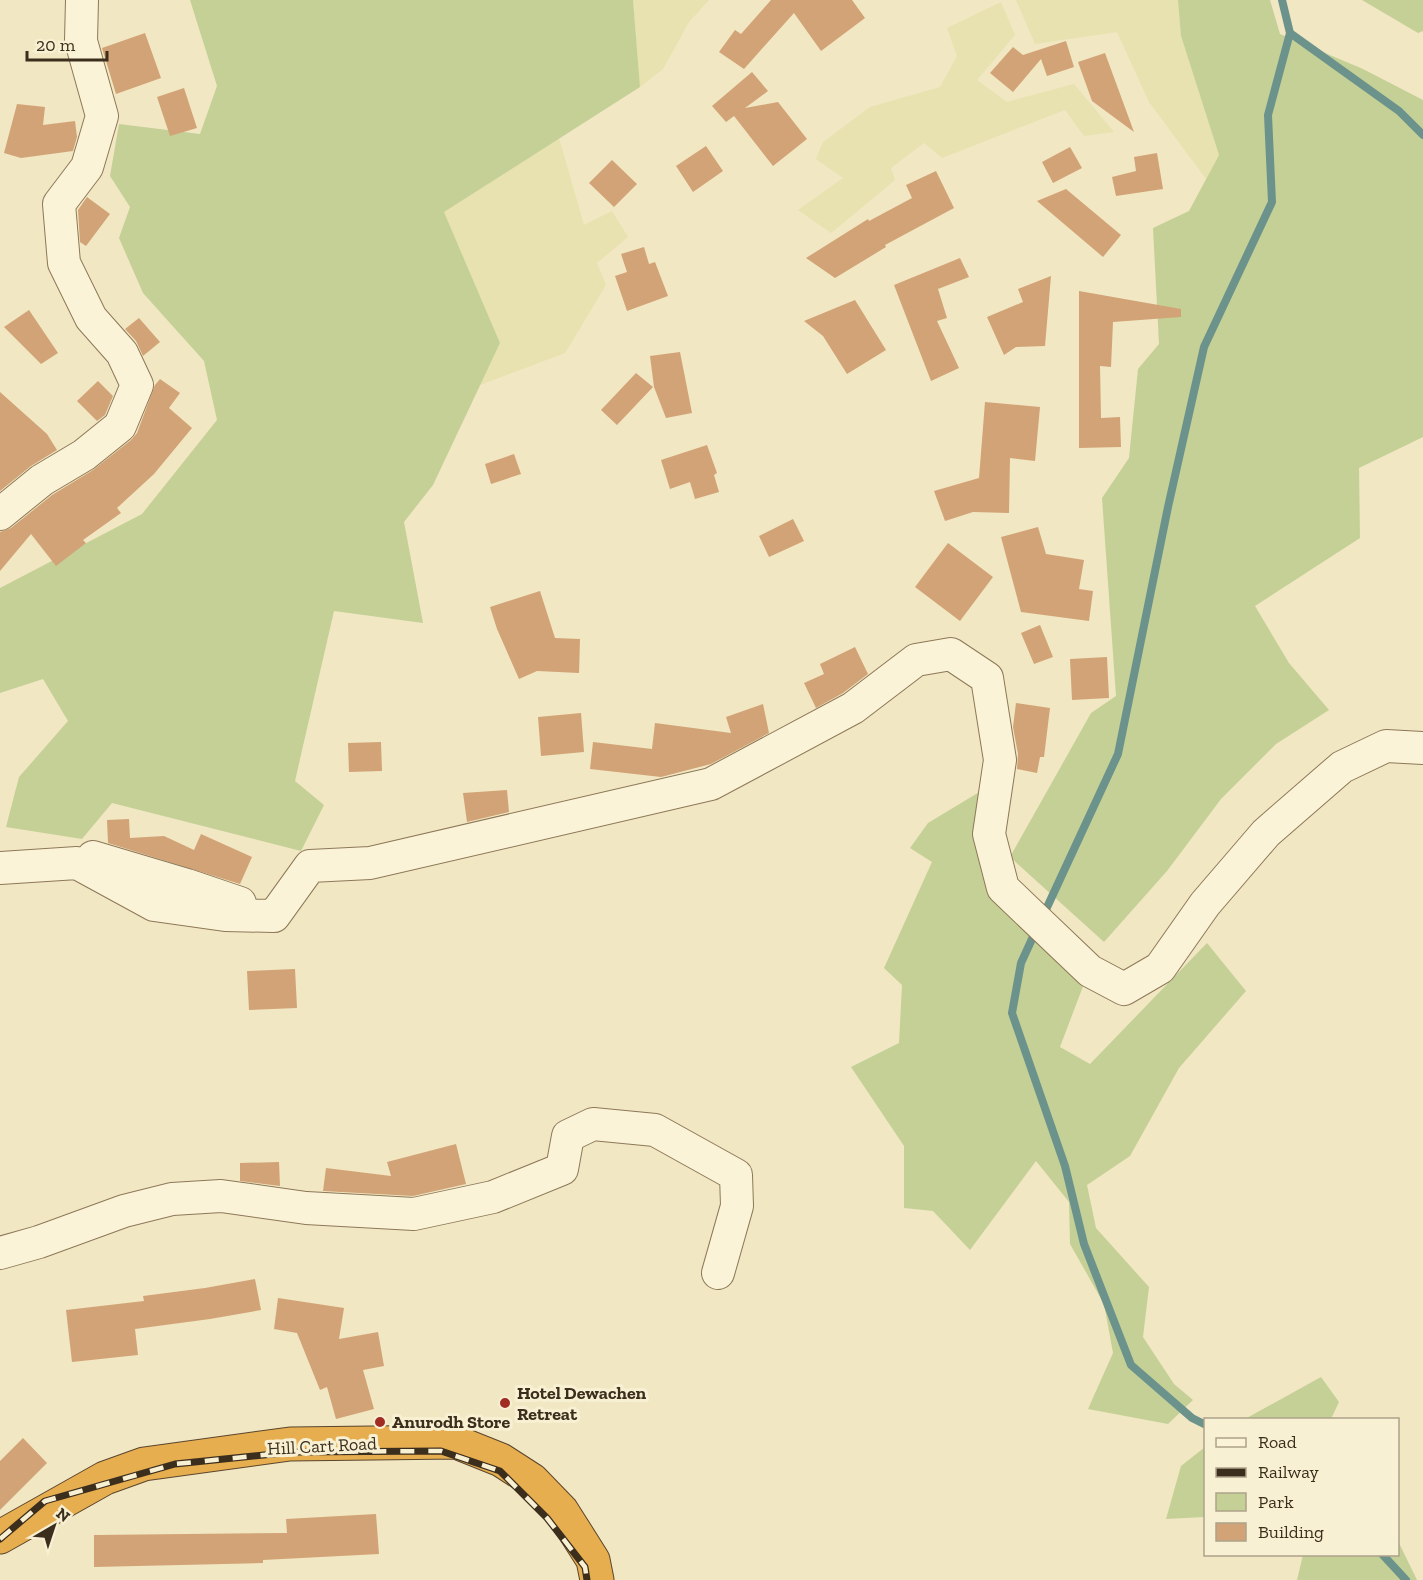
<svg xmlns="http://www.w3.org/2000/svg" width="1423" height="1580" font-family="'Zilla Slab',serif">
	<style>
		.farmland { fill: #e7e2b0 }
		.green { fill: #c5d096 }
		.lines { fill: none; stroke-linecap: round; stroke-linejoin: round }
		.stream { stroke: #6b938c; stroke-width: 8 }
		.building { fill: #d2a376 }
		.minor-casing { stroke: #8d7858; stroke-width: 34 }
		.highway-casing { stroke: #5a452d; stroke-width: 35 }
		.minor { stroke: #fbf3d7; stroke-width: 32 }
		.highway { stroke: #e6ae4f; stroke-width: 33 }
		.rail-casing { stroke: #3c2e1d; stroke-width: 7 }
		.rail { stroke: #f8f0d3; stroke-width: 4.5; stroke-dasharray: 14; stroke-linecap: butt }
		.poi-dot { fill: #a02c24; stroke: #f8f0d3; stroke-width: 2 }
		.labels { text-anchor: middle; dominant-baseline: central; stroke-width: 6; stroke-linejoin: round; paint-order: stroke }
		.poi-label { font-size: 18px; font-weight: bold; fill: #3c2e1d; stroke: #f8f0d3; text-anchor: start }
		.street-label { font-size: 18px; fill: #3c2e1d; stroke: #f8f0d3 }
	</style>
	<rect width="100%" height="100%" fill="#f1e7c3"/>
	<path class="farmland" d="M 633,0 L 709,0 L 689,22 L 663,69 L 640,87 Z
		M 1016,0 L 1178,0 L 1181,36 L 1219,155 L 1206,179 L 1149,102 L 1117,32 L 1035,44 Z
		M 1001,2 L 1015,35 L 977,80 L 1007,102 L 1074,84 L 1114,132 L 1084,136 L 1065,110 L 942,158 L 924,143 L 891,168 L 895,180 L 831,233 L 798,210 L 843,178 L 816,159 L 823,142 L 870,107 L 940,87 L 957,56 L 947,28 Z
		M 559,138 L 584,225 L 612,211 L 628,237 L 597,263 L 606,285 L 565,353 L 480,385 L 500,343 L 444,212 Z"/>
	<path class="green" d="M 190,0 L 633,0 L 640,87 L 444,212 L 500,343 L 433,485 L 404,522 L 423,623 L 334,611 L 295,781 L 324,805 L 301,851 L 112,803 L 82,839 L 6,827 L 19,777 L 68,721 L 43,679 L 0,693 L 0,588 L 142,514 L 217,420 L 204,361 L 143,293 L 119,238 L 130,207 L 110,176 L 119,124 L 200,134 L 217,86 Z
		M 1178,0 L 1270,0 L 1280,34 L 1363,69 L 1423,100 L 1423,437 L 1359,468 L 1360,538 L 1255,606 L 1289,663 L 1329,710 L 1276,744 L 1221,799 L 1167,871 L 1104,942 L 1010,857 L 1091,713 L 1116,696 L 1102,498 L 1129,458 L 1138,369 L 1159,344 L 1153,228 L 1189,211 L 1219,155 L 1181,36 Z
		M 1362,0 L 1423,0 L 1423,31 L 1418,33 Z
		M 981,791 L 979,835 L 1085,981 L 1060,1047 L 1090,1064 L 1207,943 L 1246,991 L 1179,1068 L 1130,1156 L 1087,1185 L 1096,1228 L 1149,1287 L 1143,1337 L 1174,1384 L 1193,1400 L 1168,1424 L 1088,1409 L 1113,1353 L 1104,1304 L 1070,1244 L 1069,1202 L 1036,1161 L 970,1250 L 933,1211 L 904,1208 L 904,1146 L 851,1067 L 899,1043 L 902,985 L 884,968 L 932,862 L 910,848 L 928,823 Z
		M 1321,1377 L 1339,1402 L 1331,1419 L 1245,1419 Z
		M 1205,1447 L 1205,1517 L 1166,1519 L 1181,1466 Z
		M 1398,1541 L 1417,1580 L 1297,1580 L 1303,1555 L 1398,1554 Z"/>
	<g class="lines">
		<path class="stream" d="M 1282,0 L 1290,33 L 1399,111 L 1423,135
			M 1043,916 L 1118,754 L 1168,507 L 1204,347 L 1272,202 L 1268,115 L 1290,33
			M 1037,928 L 1021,963 L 1012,1013 L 1065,1166 L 1084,1244 L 1131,1365 L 1192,1418 L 1206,1425
			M 1382,1554 L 1406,1580"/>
	</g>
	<path class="building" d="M 771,0 L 852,0 L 865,18 L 821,51 L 794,13 L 744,69 L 719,52 L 735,30 L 741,34 Z
		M 145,33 L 161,78 L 116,94 L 102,48 Z
		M 1066,41 L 1074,67 L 1047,76 L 1041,59 L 1013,92 L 990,73 L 1013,47 L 1023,55 Z
		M 1105,53 L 1134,132 L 1092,101 L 1078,62 Z
		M 752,72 L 768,91 L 745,108 L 778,102 L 807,139 L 773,166 L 734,116 L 726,122 L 712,106 Z
		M 184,88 L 197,128 L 170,136 L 157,97 Z
		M 17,104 L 45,107 L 43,125 L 75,121 L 77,137 L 73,151 L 21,158 L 4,153 Z
		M 706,146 L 723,171 L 693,192 L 676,166 Z
		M 1070,147 L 1082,168 L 1053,183 L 1042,162 Z
		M 1157,153 L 1163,189 L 1116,196 L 1112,177 L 1136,171 L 1134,157 Z
		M 612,160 L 637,184 L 614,207 L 589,183 Z
		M 936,171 L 954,208 L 885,245 L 886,247 L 835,278 L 806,258 L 868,219 L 869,221 L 912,198 L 906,185 Z
		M 1066,189 L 1121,235 L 1103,257 L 1037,201 Z
		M 87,197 L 110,214 L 86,246 L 80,242 L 78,210 Z
		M 644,247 L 649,264 L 655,262 L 668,296 L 627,311 L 615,276 L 627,272 L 621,254 Z
		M 960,258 L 969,277 L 938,289 L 947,318 L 937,321 L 959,368 L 931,381 L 894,285 Z
		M 1051,276 L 1045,346 L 1016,347 L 1004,355 L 987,317 L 1023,302 L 1018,289 Z
		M 1079,291 L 1181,309 L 1181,317 L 1113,322 L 1111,367 L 1100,366 L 1101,418 L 1120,417 L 1121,447 L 1079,448 Z
		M 855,300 L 886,350 L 847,374 L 823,336 L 804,321 Z
		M 29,310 L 58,353 L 41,364 L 4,327 Z
		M 139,318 L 160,342 L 143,356 L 136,341 L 125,329 Z
		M 680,352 L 692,413 L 666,418 L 654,387 L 650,356 Z
		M 636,373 L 653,387 L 617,425 L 601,410 Z
		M 160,379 L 180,393 L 169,408 L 192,428 L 154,474 L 117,508 L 121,513 L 83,540 L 86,543 L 56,566 L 31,534 L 0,571 L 0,532 L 11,528 L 52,495 L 93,470 L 131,440 L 137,433 L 155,385 Z
		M 98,381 L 113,396 L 105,415 L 97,421 L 77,401 Z
		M 0,392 L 47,434 L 57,450 L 31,466 L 0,491 Z
		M 985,402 L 1040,407 L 1035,461 L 1010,458 L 1009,513 L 973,512 L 945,521 L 934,491 L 979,478 Z
		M 707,445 L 717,473 L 714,475 L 719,492 L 695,499 L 690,482 L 670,489 L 661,460 Z
		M 514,454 L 521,474 L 491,484 L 485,464 Z
		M 793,519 L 804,541 L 769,557 L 759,536 Z
		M 1038,527 L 1046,554 L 1084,560 L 1079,589 L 1093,591 L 1089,621 L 1021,612 L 1001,537 Z
		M 948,543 L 993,577 L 960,621 L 915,587 Z
		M 540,591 L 555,638 L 580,639 L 579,673 L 537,671 L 519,679 L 497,629 L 490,607 Z
		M 1040,625 L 1053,657 L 1034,664 L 1021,633 Z
		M 855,647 L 868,674 L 843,693 L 816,708 L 804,683 L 824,674 L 820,664 Z
		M 1107,657 L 1109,698 L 1072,700 L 1070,659 Z
		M 1016,703 L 1050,708 L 1044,757 L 1040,757 L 1037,773 L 1017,769 L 1018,754 L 1013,727 Z
		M 763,704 L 769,733 L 711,764 L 661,777 L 590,769 L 593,742 L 652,749 L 655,723 L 731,733 L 726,717 Z
		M 581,713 L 584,752 L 541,756 L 538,717 Z
		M 381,742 L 382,771 L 349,772 L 348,743 Z
		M 507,790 L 509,812 L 467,822 L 463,793 Z
		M 129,819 L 130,838 L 164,836 L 194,850 L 201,834 L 252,857 L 240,884 L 108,843 L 107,820 Z
		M 295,969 L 297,1008 L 249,1010 L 247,971 Z
		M 456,1144 L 466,1184 L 413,1196 L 323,1191 L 326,1168 L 391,1176 L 387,1162 Z
		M 279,1162 L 280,1186 L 240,1181 L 240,1163 Z
		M 255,1279 L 261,1310 L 210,1319 L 135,1329 L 138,1355 L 72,1362 L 66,1310 L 144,1301 L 143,1296 L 205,1288 Z
		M 278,1298 L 344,1308 L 339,1339 L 378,1332 L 384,1366 L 363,1370 L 374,1409 L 336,1419 L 327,1387 L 320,1390 L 297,1333 L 274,1329 Z
		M 23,1438 L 47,1463 L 0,1510 L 0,1461 Z
		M 376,1514 L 379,1554 L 263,1560 L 263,1563 L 94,1567 L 94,1535 L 287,1533 L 286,1519 Z"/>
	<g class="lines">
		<defs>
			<path id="minor" d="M 0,514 L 42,480 L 84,455 L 120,426 L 137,385 L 122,353 L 91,318 L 64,263 L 59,204 L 87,167 L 102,116 L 81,41 L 82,0
				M 93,857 L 187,885 L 240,903
				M 0,868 L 77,863 L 154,905 L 225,915 L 274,916 L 310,866 L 370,863 L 711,784 L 853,708 L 916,660 L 951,654 L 987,678 L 1000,760 L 989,834 L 1003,888 L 1090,971 L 1124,989 L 1160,968 L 1205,904 L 1266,833 L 1342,767 L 1386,746 L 1423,748
				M 0,1253 L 39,1242 L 124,1211 L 172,1199 L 221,1196 L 306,1208 L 414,1214 L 493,1197 L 562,1169 L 568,1136 L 593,1124 L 655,1130 L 736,1175 L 737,1206 L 718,1273"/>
			<path id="highway" d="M 0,1537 L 105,1478 L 144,1464 L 290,1444 L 456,1442 L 501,1460 L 532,1480 L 562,1511 L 593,1560 L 597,1580"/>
		</defs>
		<use href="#minor" class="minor-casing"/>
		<use href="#highway" class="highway-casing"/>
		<use href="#minor" class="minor"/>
		<use href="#highway" class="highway"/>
		<defs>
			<path id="rail" d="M 0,1539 L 45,1501 L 175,1464 L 293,1452 L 441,1451 L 500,1471 L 547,1518 L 585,1567 L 587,1580"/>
		</defs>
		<use href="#rail" class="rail-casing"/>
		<use href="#rail" class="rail"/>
	</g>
	<g class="poi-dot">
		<circle cx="505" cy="1403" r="6"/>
		<circle cx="380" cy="1422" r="6"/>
	</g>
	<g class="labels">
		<g class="poi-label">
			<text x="517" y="1393">Hotel Dewachen<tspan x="517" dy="21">Retreat</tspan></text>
			<text x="392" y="1422">Anurodh Store</text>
		</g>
		<g class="street-label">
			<text transform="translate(322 1446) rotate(-3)">Hill Cart Road</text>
		</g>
	</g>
	<rect x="1204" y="1418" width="195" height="138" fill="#f8f0d3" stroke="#ada28a" stroke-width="1.5"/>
	<rect x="1216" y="1438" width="30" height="9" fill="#fbf3d7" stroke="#ada28a" stroke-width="1.5"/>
	<text x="1258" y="1448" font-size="18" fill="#3c2e1d">Road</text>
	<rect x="1216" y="1468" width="30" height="9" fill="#3c2e1d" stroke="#ada28a" stroke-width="1.5"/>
	<text x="1258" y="1478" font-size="18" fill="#3c2e1d">Railway</text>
	<rect x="1216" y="1493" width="30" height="18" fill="#c5d096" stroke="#ada28a" stroke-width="1.5"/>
	<text x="1258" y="1508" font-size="18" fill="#3c2e1d">Park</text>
	<rect x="1216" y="1523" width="30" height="18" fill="#d2a376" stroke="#ada28a" stroke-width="1.5"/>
	<text x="1258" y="1538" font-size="18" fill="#3c2e1d">Building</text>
	<g transform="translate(54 1526) rotate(39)" stroke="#f8f0d3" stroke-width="4.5" paint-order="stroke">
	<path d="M0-4.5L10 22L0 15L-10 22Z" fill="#3c2e1d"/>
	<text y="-9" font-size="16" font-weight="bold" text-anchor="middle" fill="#3c2e1d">N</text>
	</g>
	<path d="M27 51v9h80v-9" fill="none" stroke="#3c2e1d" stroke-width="3"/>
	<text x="36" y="51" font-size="18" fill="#3c2e1d" stroke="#f8f0d3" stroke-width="4.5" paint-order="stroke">20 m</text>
</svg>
